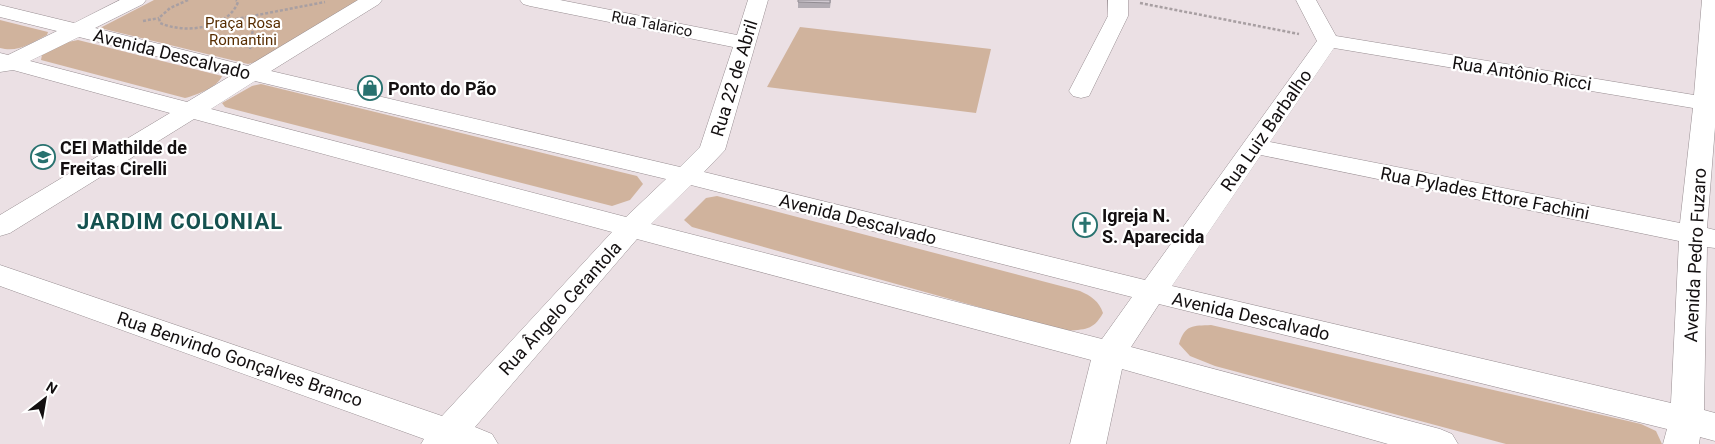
<svg xmlns="http://www.w3.org/2000/svg" width="1715" height="444" font-family="Roboto,sans-serif">
	<style>
		.green { fill: #d0b39d }
		.lines { fill: none; stroke-linecap: round; stroke-linejoin: round }
		.minor-casing { stroke: #988e92; stroke-width: 1 }
		.path { stroke: #a89fa2; stroke-width: 2.5; stroke-dasharray: 3 2; stroke-linecap: butt }
		.minor { fill: #fff; fill-rule: evenodd }
		.wall { fill: #b2acb3 }
		.building { fill: #cfc8d0; stroke: #918c92 }
		.labels { text-anchor: middle; dominant-baseline: central; stroke-width: 4.5; stroke-linejoin: round; paint-order: stroke }
		.far-park-label { font-size: 15px; fill: #582e02; stroke: #fff }
		.far-street-label { font-size: 15px; fill: #130f10; stroke: #fff }
		.street-label { font-size: 18px; fill: #130f10; stroke: #fff }
		.poi-label { font-size: 18px; font-weight: bold; fill: #130f10; stroke: #fff; text-anchor: start }
		.district-label { font-size: 22px; font-weight: bold; letter-spacing: 1px; fill: #14514f; stroke: #fff }
	</style>
	<rect width="100%" height="100%" fill="#ebe0e4"/>
	<path class="green" d="M 154,0 L 359,0 L 256,62 L 248,64 L 100,28 Z
		M 0,20 L 48,32 L 47,35 C 31,43 18,53 0,48 Z
		M 800,27 L 991,49 L 976,113 L 767,87 Z
		M 78,40 L 222,76 C 218,87 197,95 185,98 L 41,60 L 42,55 L 68,42 Z
		M 261,84 L 637,176 L 643,184 L 630,200 L 612,206 L 225,107 L 222,103 L 252,86 Z
		M 717,196 L 1080,291 C 1091,296 1099,301 1103,313 C 1093,331 1085,329 1065,331 L 692,227 L 684,220 L 706,198 Z
		M 1211,325 L 1641,424 L 1656,431 L 1662,444 L 1506,444 L 1215,366 L 1190,356 L 1179,344 C 1185,324 1193,326 1211,325 Z"/>
	<g class="lines">
		<defs>
			<path id="minor" d="M 120,0 L 146,0 L 143,4 L 95,28 L 248,66 L 358,0 L 382,0 L 379,4 L 271,71 L 680,167 L 700,147 L 733,47 L 530,6 L 523,4 L 520,0 L 560,0 L 737,35 L 748,0 L 768,0 L 725,150 L 704,172 L 1145,280 L 1317,41 L 1296,0 L 1316,0 L 1336,36 L 1694,95 L 1702,0 L 1715,0 L 1715,127 L 1707,228 L 1715,230 L 1715,248 L 1707,247 L 1704,410 L 1715,413 L 1715,441 L 1700,437 L 1699,444 L 1663,444 L 1667,429 L 1159,304 L 1131,347 L 1440,429 L 1452,434 L 1458,444 L 1388,444 L 1122,369 L 1106,444 L 1070,444 L 1091,360 L 637,239 L 475,427 L 492,434 L 498,444 L 421,444 L 424,439 L 0,286 L 0,265 L 442,416 L 612,232 L 194,119 L 10,233 L 0,236 L 0,215 L 170,113 L 13,70 L 0,72 L 0,53 L 8,55 L 57,31 L 0,17 L 0,5 L 74,23 ZM 79,37 L 232,75 L 187,102 L 30,61 ZM 1334,48 L 1693,108 L 1680,223 L 1270,142 ZM 255,81 L 666,179 L 626,217 L 211,109 ZM 1261,155 L 1679,241 L 1671,403 L 1172,286 ZM 691,185 L 1132,297 L 1102,339 L 651,224 Z
				M 1108,0 L 1128,0 L 1128,16 L 1089,96 L 1081,98 L 1073,96 L 1069,91 L 1108,16 Z"/>
		</defs>
		<use href="#minor" class="minor-casing"/>
		<path class="path" d="M 188,0 L 170,8 L 159,18 L 160,23 C 184,34 228,29 238,2 L 236,0
			M 1140,3 L 1299,34
			M 143,21 L 159,18
			M 221,22 L 325,2
			M 250,49 L 255,15"/>
		<use href="#minor" class="minor"/>
	</g>
	<path class="wall" d="M 798,0 L 831,0 L 830,8 L 798,8 Z"/>
	<path class="building" d="M 798,0 L 830,0 L 830,3 L 798,2 Z"/>
	<defs>
		<symbol id="shop-ring" viewBox="-11 -11 22 22"><circle r="9.5" fill="#fff" stroke="#28726f" stroke-width="1.5"/><path d="M-5-2.5h2.3a2.7 3.5 0 0 1 5.4 0H5L5.5 6h-11ZM-1.5-2.5h3a1.5 2.3 0 0 0-3 0Z" fill="#28726f"/></symbol>
		<symbol id="school-ring" viewBox="-11 -11 22 22"><circle r="9.5" fill="#fff" stroke="#28726f" stroke-width="1.5"/><path d="M0-5L7-2L0 1L-7-2ZM-4 1L0 2.5L4 1V4Q0 6-4 4Z" fill="#28726f"/></symbol>
		<symbol id="church-ring" viewBox="-11 -11 22 22"><circle r="9.5" fill="#fff" stroke="#28726f" stroke-width="1.5"/><path d="M-1.2-6h2.4v3.5h3.3v2.4h-3.3V6h-2.4V-.1h-3.3v-2.4h3.3Z" fill="#28726f"/></symbol>
	</defs>
	<g fill-rule="evenodd">
		<use href="#shop-ring" x="356" y="74" width="28" height="28"/>
		<use href="#school-ring" x="29" y="143" width="28" height="28"/>
		<use href="#church-ring" x="1071" y="211" width="28" height="28"/>
	</g>
	<g class="labels">
		<g class="far-park-label">
			<text x="243" y="23">Praça Rosa<tspan x="243" dy="17">Romantini</tspan></text>
		</g>
		<g class="far-street-label">
			<text transform="translate(652 24) rotate(11)">Rua Talarico</text>
		</g>
		<g class="street-label">
			<text transform="translate(172 54) rotate(14)">Avenida Descalvado</text>
			<text transform="translate(1522 73) rotate(9)">Rua Antônio Ricci</text>
			<text transform="translate(734 78) rotate(-73)">Rua 22 de Abril</text>
			<text transform="translate(1266 130) rotate(-55)">Rua Luiz Barbalho</text>
			<text transform="translate(1485 193) rotate(11)">Rua Pylades Ettore Fachini</text>
			<text transform="translate(858 219) rotate(14)">Avenida Descalvado</text>
			<text transform="translate(1695 255) rotate(-87)">Avenida Pedro Fuzaro</text>
			<text transform="translate(560 308) rotate(-48)">Rua Ângelo Cerantola</text>
			<text transform="translate(1251 316) rotate(13)">Avenida Descalvado</text>
			<text transform="translate(240 359) rotate(19)">Rua Benvindo Gonçalves Branco</text>
		</g>
		<g class="poi-label">
			<text x="388" y="88">Ponto do Pão</text>
			<text x="60" y="147">CEI Mathilde de<tspan x="60" dy="21">Freitas Cirelli</tspan></text>
			<text x="1102" y="215">Igreja N.<tspan x="1102" dy="21">S. Aparecida</tspan></text>
		</g>
		<g class="district-label">
			<text x="180" y="221">JARDIM COLONIAL</text>
		</g>
	</g>
	<g transform="translate(45 399) rotate(31)" stroke="#ffffff" stroke-width="4" paint-order="stroke">
	<path d="M0-4L9 19L0 12L-9 19Z" fill="#130f10"/>
	<text y="-8" font-size="14" font-weight="bold" text-anchor="middle" fill="#130f10">N</text>
	</g>
</svg>
